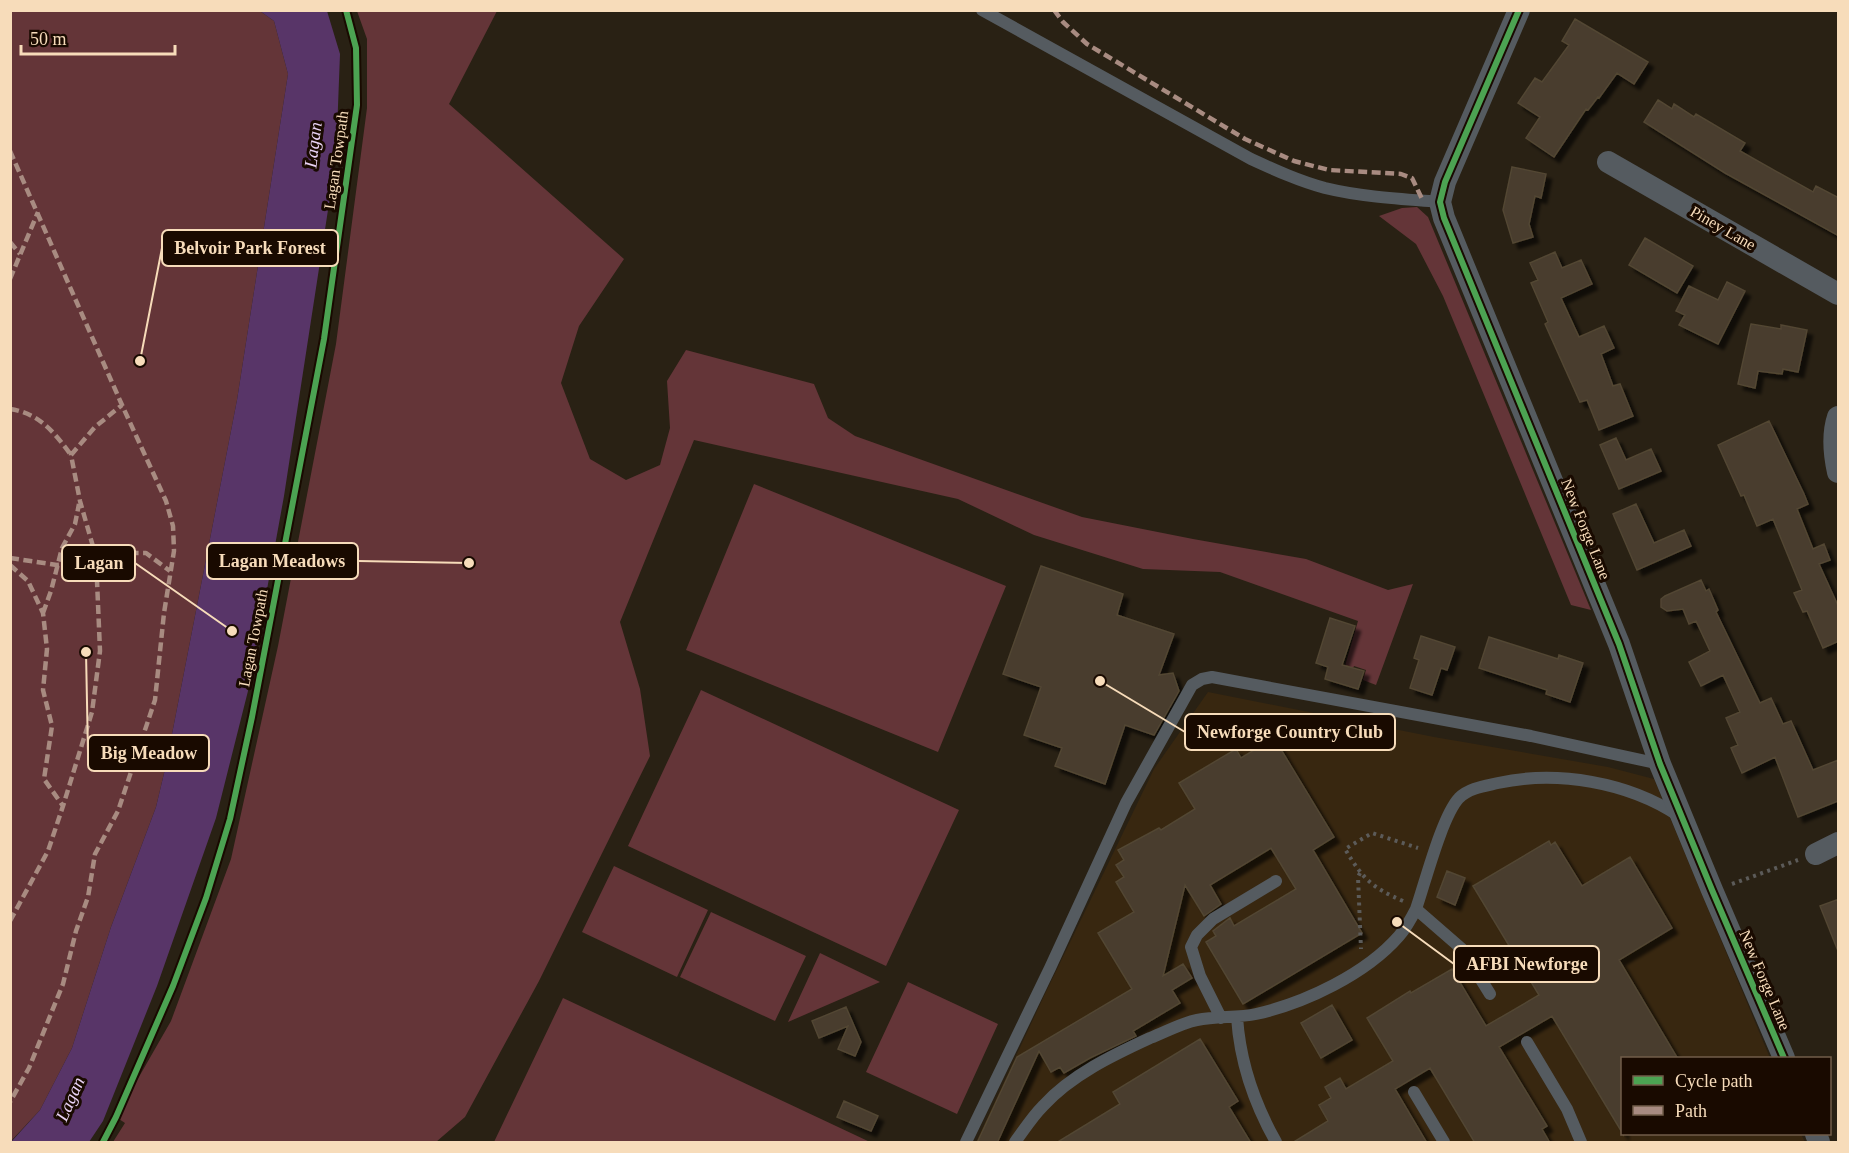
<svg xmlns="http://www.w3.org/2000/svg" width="1849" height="1153" font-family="'Times New Roman',serif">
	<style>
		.built { fill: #382710 }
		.green { fill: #643538 }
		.water { fill: #583568 }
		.building { fill: #483d2e; stroke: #524633; stroke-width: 1.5; filter: url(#shadow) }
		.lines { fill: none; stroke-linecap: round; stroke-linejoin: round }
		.path { stroke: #5c5b59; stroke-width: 4; stroke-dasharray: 3 4.5; stroke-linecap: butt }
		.service { stroke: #555b60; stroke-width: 12 }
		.minor { stroke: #555b60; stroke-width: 22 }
		.quiet { stroke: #a88b81; stroke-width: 4.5; stroke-dasharray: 9 4.5; stroke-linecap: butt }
		.cycleway-casing { stroke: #190a00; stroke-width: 10 }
		.cycleway { stroke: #4ca352; stroke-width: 6 }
		.labels { text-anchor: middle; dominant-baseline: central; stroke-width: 6; stroke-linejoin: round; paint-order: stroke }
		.street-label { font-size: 16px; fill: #f7dcba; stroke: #190a00 }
		.water-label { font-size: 18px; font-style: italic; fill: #e8d2f4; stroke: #190a00 }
		.leader { fill: none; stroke: #f7dcba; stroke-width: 2 }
		.callout-dot { fill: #f7dcba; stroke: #190a00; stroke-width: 2 }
		.callout { fill: #190a00; stroke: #f7dcba; stroke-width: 2 }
		.callout-label { font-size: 18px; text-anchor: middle; font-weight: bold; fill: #f7dcba }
	</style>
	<defs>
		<filter id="shadow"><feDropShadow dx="5.5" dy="5.5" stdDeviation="1.5" flood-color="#0009"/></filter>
	</defs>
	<rect width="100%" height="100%" fill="#292114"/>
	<path class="built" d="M 1208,692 L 1434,737 L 1608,767 L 1654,779 L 1770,1058 L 1622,1058 L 1622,1134 L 1801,1134 L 1805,1142 L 976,1142 L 1044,996 L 1154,769 Z"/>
	<path class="green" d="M 11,11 L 260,11 L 274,21 L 288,74 L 237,400 L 166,765 L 156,807 L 111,927 L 72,1048 L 40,1110 L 11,1141 Z
		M 357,11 L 497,11 L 449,104 L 624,259 L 579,326 L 561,383 L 590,459 L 626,480 L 660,465 L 670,428 L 667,381 L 686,350 L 814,384 L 828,418 L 855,436 L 1082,517 L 1193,539 L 1306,559 L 1388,590 L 1413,584 L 1376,685 L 1363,680 L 1366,670 L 1354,666 L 1350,675 L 1343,673 L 1358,621 L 1220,572 L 1143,569 L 1034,535 L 958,499 L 694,440 L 620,622 L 640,689 L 650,756 L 539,981 L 465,1117 L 436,1142 L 113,1142 L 125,1123 L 116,1117 L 171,1021 L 231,859 L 278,646 L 336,344 L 367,108 L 367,39 Z
		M 1417,207 L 1428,217 L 1591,610 L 1571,605 L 1443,296 L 1416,244 L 1379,216 L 1402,208 Z
		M 754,484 L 1006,586 L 938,752 L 686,650 Z
		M 701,690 L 959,810 L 886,966 L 628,846 Z
		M 614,866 L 708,910 L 677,977 L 582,932 Z
		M 711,912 L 806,956 L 775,1021 L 680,977 Z
		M 820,953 L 880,982 L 788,1022 Z
		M 908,982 L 998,1024 L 957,1114 L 866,1072 Z
		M 563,998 L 870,1142 L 494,1142 Z"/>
	<path class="water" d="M 260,11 L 327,11 L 340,54 L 336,158 L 284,496 L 250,683 L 216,818 L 157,986 L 103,1121 L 89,1142 L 11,1142 L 40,1110 L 72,1048 L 111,927 L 156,807 L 166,765 L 237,400 L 288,74 L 274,21 Z"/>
	<path class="building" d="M 1575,19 L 1648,62 L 1634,84 L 1617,73 L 1599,98 L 1598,97 L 1588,110 L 1586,109 L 1554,157 L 1526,138 L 1540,117 L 1518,103 L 1535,78 L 1542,82 L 1569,45 L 1562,41 Z
		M 1658,100 L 1672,109 L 1674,104 L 1694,117 L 1696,114 L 1745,143 L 1740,151 L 1813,192 L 1816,186 L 1839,198 L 1839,236 L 1725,173 L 1644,122 Z
		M 1512,167 L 1546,174 L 1541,198 L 1535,196 L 1529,224 L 1533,237 L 1513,243 L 1503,210 Z
		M 1645,238 L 1693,266 L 1677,293 L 1629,265 Z
		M 1555,252 L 1562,268 L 1581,260 L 1592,284 L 1561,298 L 1579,337 L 1604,326 L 1614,348 L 1601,354 L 1613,386 L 1620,384 L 1633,416 L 1599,430 L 1587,400 L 1580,402 L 1545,324 L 1548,322 L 1531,283 L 1538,280 L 1530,263 Z
		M 1727,282 L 1745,291 L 1718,344 L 1679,325 L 1685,315 L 1676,311 L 1689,286 L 1718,300 Z
		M 1751,324 L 1781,329 L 1781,325 L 1807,330 L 1798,372 L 1783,369 L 1782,374 L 1758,371 L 1755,388 L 1738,384 Z
		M 1769,421 L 1804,494 L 1808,504 L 1797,509 L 1813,549 L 1824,544 L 1830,560 L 1819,564 L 1839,608 L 1839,641 L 1823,648 L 1807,611 L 1803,612 L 1794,593 L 1802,590 L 1773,519 L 1757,526 L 1744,495 L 1741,496 L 1718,445 Z
		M 1616,438 L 1626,460 L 1651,449 L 1661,471 L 1619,489 L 1600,445 Z
		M 1636,504 L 1654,543 L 1684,530 L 1691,546 L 1637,570 L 1613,514 Z
		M 1041,566 L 1123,594 L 1117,615 L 1174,634 L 1159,675 L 1173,673 L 1179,691 L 1154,735 L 1125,725 L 1105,784 L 1055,766 L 1062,748 L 1024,735 L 1041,687 L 1003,674 Z
		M 1701,580 L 1706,591 L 1709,589 L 1718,610 L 1716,612 L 1760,703 L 1771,698 L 1783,724 L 1791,721 L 1813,770 L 1838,760 L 1838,801 L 1798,817 L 1775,757 L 1742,773 L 1731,748 L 1738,745 L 1726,718 L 1740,712 L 1723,675 L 1701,686 L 1689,662 L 1710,651 L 1696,621 L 1689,624 L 1683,609 L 1667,611 L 1661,607 L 1661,599 L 1665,596 Z
		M 1330,618 L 1355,626 L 1342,665 L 1364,671 L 1358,689 L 1325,679 L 1328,667 L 1316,663 Z
		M 1421,636 L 1455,647 L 1447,670 L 1441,668 L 1432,695 L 1410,688 L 1419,660 L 1414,658 Z
		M 1489,637 L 1558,659 L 1559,655 L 1583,663 L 1570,702 L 1546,694 L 1547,690 L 1479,668 Z
		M 1274,738 L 1334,837 L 1313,850 L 1362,933 L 1243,1004 L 1206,942 L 1216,936 L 1213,931 L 1230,918 L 1234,926 L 1296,889 L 1271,848 L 1210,885 L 1221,904 L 1204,916 L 1185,885 L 1163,976 L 1183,964 L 1192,978 L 1172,990 L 1180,1003 L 1133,1031 L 1136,1036 L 1090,1058 L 1064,1073 L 1060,1067 L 1051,1072 L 1039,1051 L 997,1143 L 977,1143 L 1017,1057 L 1132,989 L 1098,933 L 1134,912 L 1116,882 L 1124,877 L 1116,865 L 1124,860 L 1118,850 L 1159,828 L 1161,830 L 1195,809 L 1179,783 L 1236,749 L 1241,758 Z
		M 1549,841 L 1551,845 L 1555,842 L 1582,886 L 1630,857 L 1672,928 L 1619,960 L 1678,1059 L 1623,1059 L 1623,1134 L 1552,1016 L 1499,1047 L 1547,1126 L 1542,1129 L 1550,1143 L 1475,1143 L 1430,1068 L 1395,1089 L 1427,1143 L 1292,1143 L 1328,1121 L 1319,1105 L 1331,1098 L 1325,1087 L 1340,1078 L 1346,1089 L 1393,1061 L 1367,1018 L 1410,991 L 1411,993 L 1452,969 L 1486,1026 L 1539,995 L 1473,886 Z
		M 1447,871 L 1465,878 L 1455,905 L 1437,897 Z
		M 1839,899 L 1839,951 L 1838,951 L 1820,906 Z
		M 1332,1005 L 1352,1040 L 1321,1058 L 1301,1023 Z
		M 846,1007 L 861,1042 L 855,1056 L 838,1049 L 848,1026 L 819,1038 L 812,1021 Z
		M 1200,1039 L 1238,1101 L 1229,1107 L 1251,1143 L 1056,1143 L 1120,1104 L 1113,1092 Z
		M 844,1101 L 878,1116 L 871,1131 L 837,1117 Z"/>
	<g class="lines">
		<path class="path" d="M 1360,873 L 1358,877 L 1361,949
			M 1732,884 L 1798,860
			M 1403,901 C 1371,887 1363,879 1345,849 L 1372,833 L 1418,848"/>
		<path class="service" d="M 982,10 L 1251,159 C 1275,170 1299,181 1325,188 C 1362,197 1402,199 1440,202
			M 1416,909 L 1462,949 L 1490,994
			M 1237,1017 C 1240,1063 1254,1103 1276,1142
			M 1221,1018 L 1200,976 L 1191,947 L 1197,935 L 1213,919 L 1276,881
			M 1527,1042 L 1567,1109 L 1581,1142
			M 1414,1092 L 1444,1142
			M 966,1142 L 1050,968 L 1126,803 L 1192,685 L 1202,679 L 1212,677 L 1531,736 L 1660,764
			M 1015,1142 C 1024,1130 1032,1117 1043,1106 C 1071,1075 1113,1055 1150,1038 C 1166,1032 1181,1023 1197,1020 C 1217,1016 1237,1018 1256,1014 C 1305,1003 1366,974 1399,936 C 1406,928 1411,919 1416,909 C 1425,883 1442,816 1459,798 C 1469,788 1485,786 1498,783 C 1557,770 1628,782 1679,816"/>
		<path class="minor" d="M 1519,10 L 1445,182 L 1440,202 L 1444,218 L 1619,644 L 1660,764 L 1712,890 L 1784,1058
			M 1608,162 L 1838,294
			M 1838,417 C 1832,435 1834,454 1838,472
			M 1816,854 L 1838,843
			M 1816,1134 L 1819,1142"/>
		<path class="quiet" d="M 1054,10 L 1063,22 L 1087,44 L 1245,139 L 1294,161 L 1329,170 L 1401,174 L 1412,178 L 1423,201
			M 10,151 L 122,405 L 166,501 L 173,526 L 174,551 L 164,613 L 155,700 L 118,811 L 95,854 L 88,897 L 76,931 L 63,984 L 29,1068 L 10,1102
			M 10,242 L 20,254
			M 10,279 L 38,212
			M 10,409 C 39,413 55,433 71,455
			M 10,558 L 57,565 L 78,563 L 96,557 L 119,553 L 146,553 L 170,571
			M 10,565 L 28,581 L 43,613 L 47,649 L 43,690 L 52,726 L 44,779 L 63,806
			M 43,613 L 51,591 L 62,548 L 75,524 L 79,504
			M 10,921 L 48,851 L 63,806 L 92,712 L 100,651 L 96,557 L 80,501 L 71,455 L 95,427 L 122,405"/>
		<defs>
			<path id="cycleway" d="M 1519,10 L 1445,182 L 1440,202 L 1444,218 L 1619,644 L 1660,764 L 1712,890 L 1784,1058
				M 103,1142 L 116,1117 L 173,986 L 206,898 L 230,819 L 252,717 L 324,339 L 357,105 L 356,48 L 346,10"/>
		</defs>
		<use href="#cycleway" class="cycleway-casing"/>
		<use href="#cycleway" class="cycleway"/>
	</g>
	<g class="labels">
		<g class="street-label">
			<text transform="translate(336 160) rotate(-82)">Lagan Towpath</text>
			<text transform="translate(1723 228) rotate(30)">Piney Lane</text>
			<text transform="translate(1586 529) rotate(68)">New Forge Lane</text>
			<text transform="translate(253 638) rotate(-79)">Lagan Towpath</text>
			<text transform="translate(1765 980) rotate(67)">New Forge Lane</text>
		</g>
		<g class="water-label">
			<text transform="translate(313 145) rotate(-83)">Lagan</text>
			<text transform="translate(70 1099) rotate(-66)">Lagan</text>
		</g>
	</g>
	<path class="leader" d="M140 361L162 248M469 563L358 561M232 631L135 563M1100 681L1185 732M86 652L88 753M1397 922L1454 964"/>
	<g class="callout-dot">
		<circle cx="140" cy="361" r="6"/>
		<circle cx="469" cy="563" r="6"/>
		<circle cx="232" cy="631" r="6"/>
		<circle cx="1100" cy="681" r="6"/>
		<circle cx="86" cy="652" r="6"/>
		<circle cx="1397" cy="922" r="6"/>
	</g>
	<g class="callout">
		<rect x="162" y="230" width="176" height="36" rx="6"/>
		<rect x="207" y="543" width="151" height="36" rx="6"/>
		<rect x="62" y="545" width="73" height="36" rx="6"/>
		<rect x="1185" y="714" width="210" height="36" rx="6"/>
		<rect x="88" y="735" width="121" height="36" rx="6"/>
		<rect x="1454" y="946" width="145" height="36" rx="6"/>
	</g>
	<g class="callout-label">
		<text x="250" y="254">Belvoir Park Forest</text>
		<text x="282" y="567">Lagan Meadows</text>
		<text x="99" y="569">Lagan</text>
		<text x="1290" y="738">Newforge Country Club</text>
		<text x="149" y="759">Big Meadow</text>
		<text x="1527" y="970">AFBI Newforge</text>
	</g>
	<rect width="1849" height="1153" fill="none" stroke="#f7dcba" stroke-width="24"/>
	<rect x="1621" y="1057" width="210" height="78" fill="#190a00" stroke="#725e4a" stroke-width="1.5"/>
	<rect x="1633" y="1076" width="30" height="9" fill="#4ca352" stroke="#725e4a" stroke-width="1.5"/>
	<text x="1675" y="1087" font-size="18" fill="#f7dcba">Cycle path</text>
	<rect x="1633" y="1106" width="30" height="9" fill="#a88b81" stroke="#725e4a" stroke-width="1.5"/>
	<text x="1675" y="1117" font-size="18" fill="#f7dcba">Path</text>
	<path d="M21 45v9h154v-9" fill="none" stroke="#f7dcba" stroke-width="3"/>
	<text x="30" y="45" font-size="18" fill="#f7dcba" stroke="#190a00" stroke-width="4.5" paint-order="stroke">50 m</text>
</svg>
